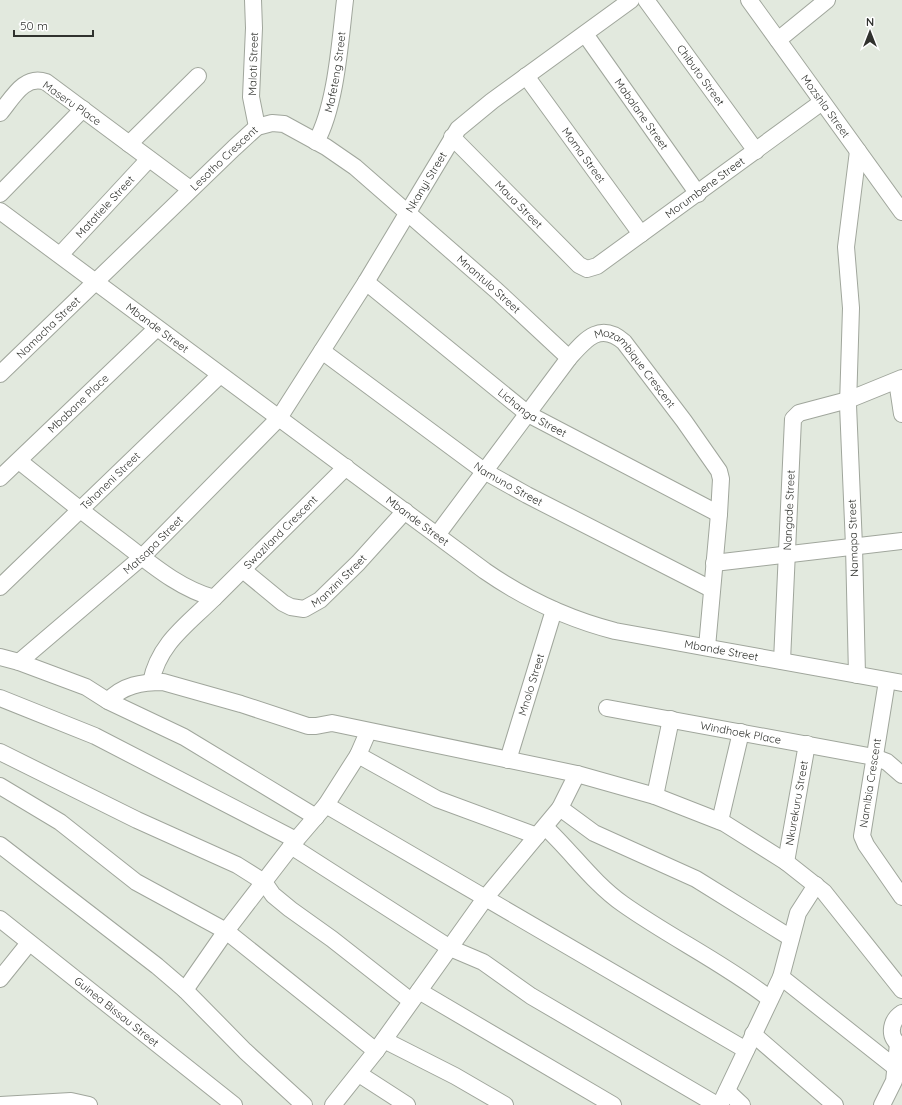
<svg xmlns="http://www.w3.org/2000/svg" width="902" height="1105" font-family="Quicksand,sans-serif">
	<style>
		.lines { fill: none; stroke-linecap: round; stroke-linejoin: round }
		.minor-casing { stroke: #a0a69c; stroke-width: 18 }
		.minor { stroke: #fff; stroke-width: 16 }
		.labels { text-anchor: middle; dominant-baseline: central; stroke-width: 4; stroke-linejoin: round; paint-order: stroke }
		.street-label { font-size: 11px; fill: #30322e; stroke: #fff }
	</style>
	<rect width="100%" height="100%" fill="#e2e9de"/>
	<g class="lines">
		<defs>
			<g id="minor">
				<path d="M 253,0 L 254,28 L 251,97 L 257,127"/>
				<path id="s1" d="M 646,0 L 756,151"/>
				<path id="s2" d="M 749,0 L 902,212"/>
				<path id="s3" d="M 585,34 L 698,194"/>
				<path d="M 778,40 L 827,0"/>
				<path id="s4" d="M 526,76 L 641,234"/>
				<path d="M 0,113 C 12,99 24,74 46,82 L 190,189"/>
				<path id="s5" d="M 452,137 L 579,265 L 587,269 L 597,266 L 822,102"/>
				<path id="s6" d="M 316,142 C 336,106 340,42 345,0"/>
				<path d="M 129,144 L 198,76"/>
				<path d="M 0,194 L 83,109"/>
				<path id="s7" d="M 0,211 L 485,571 C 524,598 568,619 615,631 L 902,683"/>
				<path id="s8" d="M 60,255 L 149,159"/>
				<path id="s9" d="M 366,282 L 528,414 L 719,514"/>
				<path id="s10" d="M 322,351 L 484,471 L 527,495 L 711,589"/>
				<path id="s11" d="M 0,374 L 234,148 L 257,127 L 272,123 L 284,124 L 326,147 L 355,167 L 496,290 L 569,358"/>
				<path d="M 897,381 L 902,414"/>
				<path id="s12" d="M 19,461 C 53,488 86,515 121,541 C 150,563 178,588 214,598 L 346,467"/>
				<path id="s13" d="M 0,478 L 157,328"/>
				<path id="s14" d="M 437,535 L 569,358 C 585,340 600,321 624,342 L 684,421 L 719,471 L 721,479 L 719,514 L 707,647"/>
				<path d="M 714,563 L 902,541"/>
				<path id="s15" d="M 243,570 L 283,603 L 291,607 L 304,609 L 320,600 L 358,563 L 405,511"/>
				<path id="s16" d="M 0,587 L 220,375"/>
				<path d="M 0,657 L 19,662 L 86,687 L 108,701 L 184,737 L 316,817"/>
				<path id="s17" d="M 782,661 L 793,419 L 799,413 L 848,400 L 902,378"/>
				<path id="s18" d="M 19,662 L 142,557 L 279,418 L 366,282 L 458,129 L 492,101 L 631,0"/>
				<path d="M 857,675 L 854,546 L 848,405 L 851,308 L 846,247 L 858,151"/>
				<path d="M 887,681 L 862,836 L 866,845 L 902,897"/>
				<path d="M 151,682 C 159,643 187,625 214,598"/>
				<path d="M 0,698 L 95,736 L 296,840"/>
				<path d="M 108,701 C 123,685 142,682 163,682 L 241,704 L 308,726 L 316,726 L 332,723 L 577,774 L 655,796 L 724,823 L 786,862 L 824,892 L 902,990"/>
				<path id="s19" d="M 607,708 L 874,757 L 887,762 L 902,775"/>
				<path d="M 0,752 L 137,820 L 237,865 L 264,882 L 273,895 L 290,909 L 332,939 L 411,1001"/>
				<path d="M 358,755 L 437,799 L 537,836"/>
				<path id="s20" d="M 508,760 L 554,610"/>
				<path d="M 0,786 L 60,822 L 136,882 L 226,931 L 376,1051"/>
				<path d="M 655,796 L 671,719"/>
				<path d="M 326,805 L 746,1050"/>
				<path d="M 560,808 L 594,833 L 696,879 L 791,938"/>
				<path d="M 720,821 L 741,732"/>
				<path d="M 545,827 C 572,852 593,883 623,904 C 671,938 724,963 770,999"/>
				<path d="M 0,845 L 157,966 L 185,990 L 245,1051 L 304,1105"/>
				<path d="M 291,846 L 450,948 L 483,962 L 531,996 L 717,1105"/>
				<path id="s21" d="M 786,862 L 807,744"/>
				<path id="s22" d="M 0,919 L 234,1105"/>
				<path d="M 781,977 L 896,1068"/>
				<path d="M 0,979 L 29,943"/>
				<path d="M 185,990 L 226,931 L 296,840 L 326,805 L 358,755 L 368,732"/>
				<path d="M 419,991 L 613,1105"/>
				<path d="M 902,1013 C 890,1021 887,1039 902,1046"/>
				<path d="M 753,1034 L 835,1105"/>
				<path d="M 384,1040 L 455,1076 L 505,1105"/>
				<path d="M 359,1074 L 407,1105"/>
				<path d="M 727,1091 L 742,1105"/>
				<path d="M 0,1105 L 71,1101 L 89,1105"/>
				<path d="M 333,1105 L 376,1051 L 486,897 L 560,808 L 577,774"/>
				<path d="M 720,1105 L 781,977 L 798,913 L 816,885"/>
				<path d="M 882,1105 L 894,1081 L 898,1044"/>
			</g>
		</defs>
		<use href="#minor" class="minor-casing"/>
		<use href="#minor" class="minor"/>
	</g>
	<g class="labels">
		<g class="street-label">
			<text transform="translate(253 64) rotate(-88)">Maloti Street</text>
			<text stroke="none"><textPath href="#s6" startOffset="73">Mafeteng Street</textPath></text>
			<text stroke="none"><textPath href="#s1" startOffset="93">Chibuto Street</textPath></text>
			<text transform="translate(72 103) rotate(35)">Maseru Place</text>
			<text stroke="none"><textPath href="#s2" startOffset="131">Mozshla Street</textPath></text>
			<text stroke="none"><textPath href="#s3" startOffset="98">Mabalane Street</textPath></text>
			<text stroke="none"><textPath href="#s4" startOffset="98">Moma Street</textPath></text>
			<text stroke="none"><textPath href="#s11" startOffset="311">Lesotho Crescent</textPath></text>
			<text stroke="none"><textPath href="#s18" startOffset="635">Nkanyi Street</textPath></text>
			<text stroke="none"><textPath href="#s5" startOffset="333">Morumbene Street</textPath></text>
			<text stroke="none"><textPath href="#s5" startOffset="95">Maua Street</textPath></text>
			<text stroke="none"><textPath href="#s8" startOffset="66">Matatiele Street</textPath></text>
			<text stroke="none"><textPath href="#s11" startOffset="645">Mnantulo Street</textPath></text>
			<text stroke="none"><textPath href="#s11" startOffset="67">Namacha Street</textPath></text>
			<text stroke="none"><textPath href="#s7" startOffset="196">Mbande Street</textPath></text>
			<text stroke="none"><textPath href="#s14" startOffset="312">Mozambique Crescent</textPath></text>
			<text stroke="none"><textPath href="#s13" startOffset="108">Mbabane Place</textPath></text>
			<text stroke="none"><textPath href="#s9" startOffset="212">Lichanga Street</textPath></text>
			<text stroke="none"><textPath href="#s16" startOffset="153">Tshaneni Street</textPath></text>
			<text stroke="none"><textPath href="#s10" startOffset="229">Namuno Street</textPath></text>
			<text stroke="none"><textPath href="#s17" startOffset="151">Nangade Street</textPath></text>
			<text stroke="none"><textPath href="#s7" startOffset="520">Mbande Street</textPath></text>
			<text stroke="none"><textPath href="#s12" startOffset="333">Swaziland Crescent</textPath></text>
			<text transform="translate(853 538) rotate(-92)">Namapa Street</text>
			<text stroke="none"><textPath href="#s18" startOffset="178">Matsapa Street</textPath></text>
			<text stroke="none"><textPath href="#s15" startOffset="119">Manzini Street</textPath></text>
			<text stroke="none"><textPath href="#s7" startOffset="856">Mbande Street</textPath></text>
			<text stroke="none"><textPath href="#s20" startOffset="79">Mnolo Street</textPath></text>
			<text stroke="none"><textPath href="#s19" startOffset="136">Windhoek Place</textPath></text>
			<text transform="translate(870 783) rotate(-81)">Namibia Crescent</text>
			<text stroke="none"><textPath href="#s21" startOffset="60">Nkurekuru Street</textPath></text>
			<text stroke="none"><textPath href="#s22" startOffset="149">Guinea Bissau Street</textPath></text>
		</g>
	</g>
	<g transform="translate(870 32)" stroke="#ffffff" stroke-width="3" paint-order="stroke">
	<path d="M0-3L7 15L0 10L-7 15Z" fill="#30322e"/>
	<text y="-6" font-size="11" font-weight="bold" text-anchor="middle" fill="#30322e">N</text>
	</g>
	<path d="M14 30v6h79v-6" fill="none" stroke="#30322e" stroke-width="2"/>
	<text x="20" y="30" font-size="12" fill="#30322e" stroke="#ffffff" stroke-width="3" paint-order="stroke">50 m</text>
</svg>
